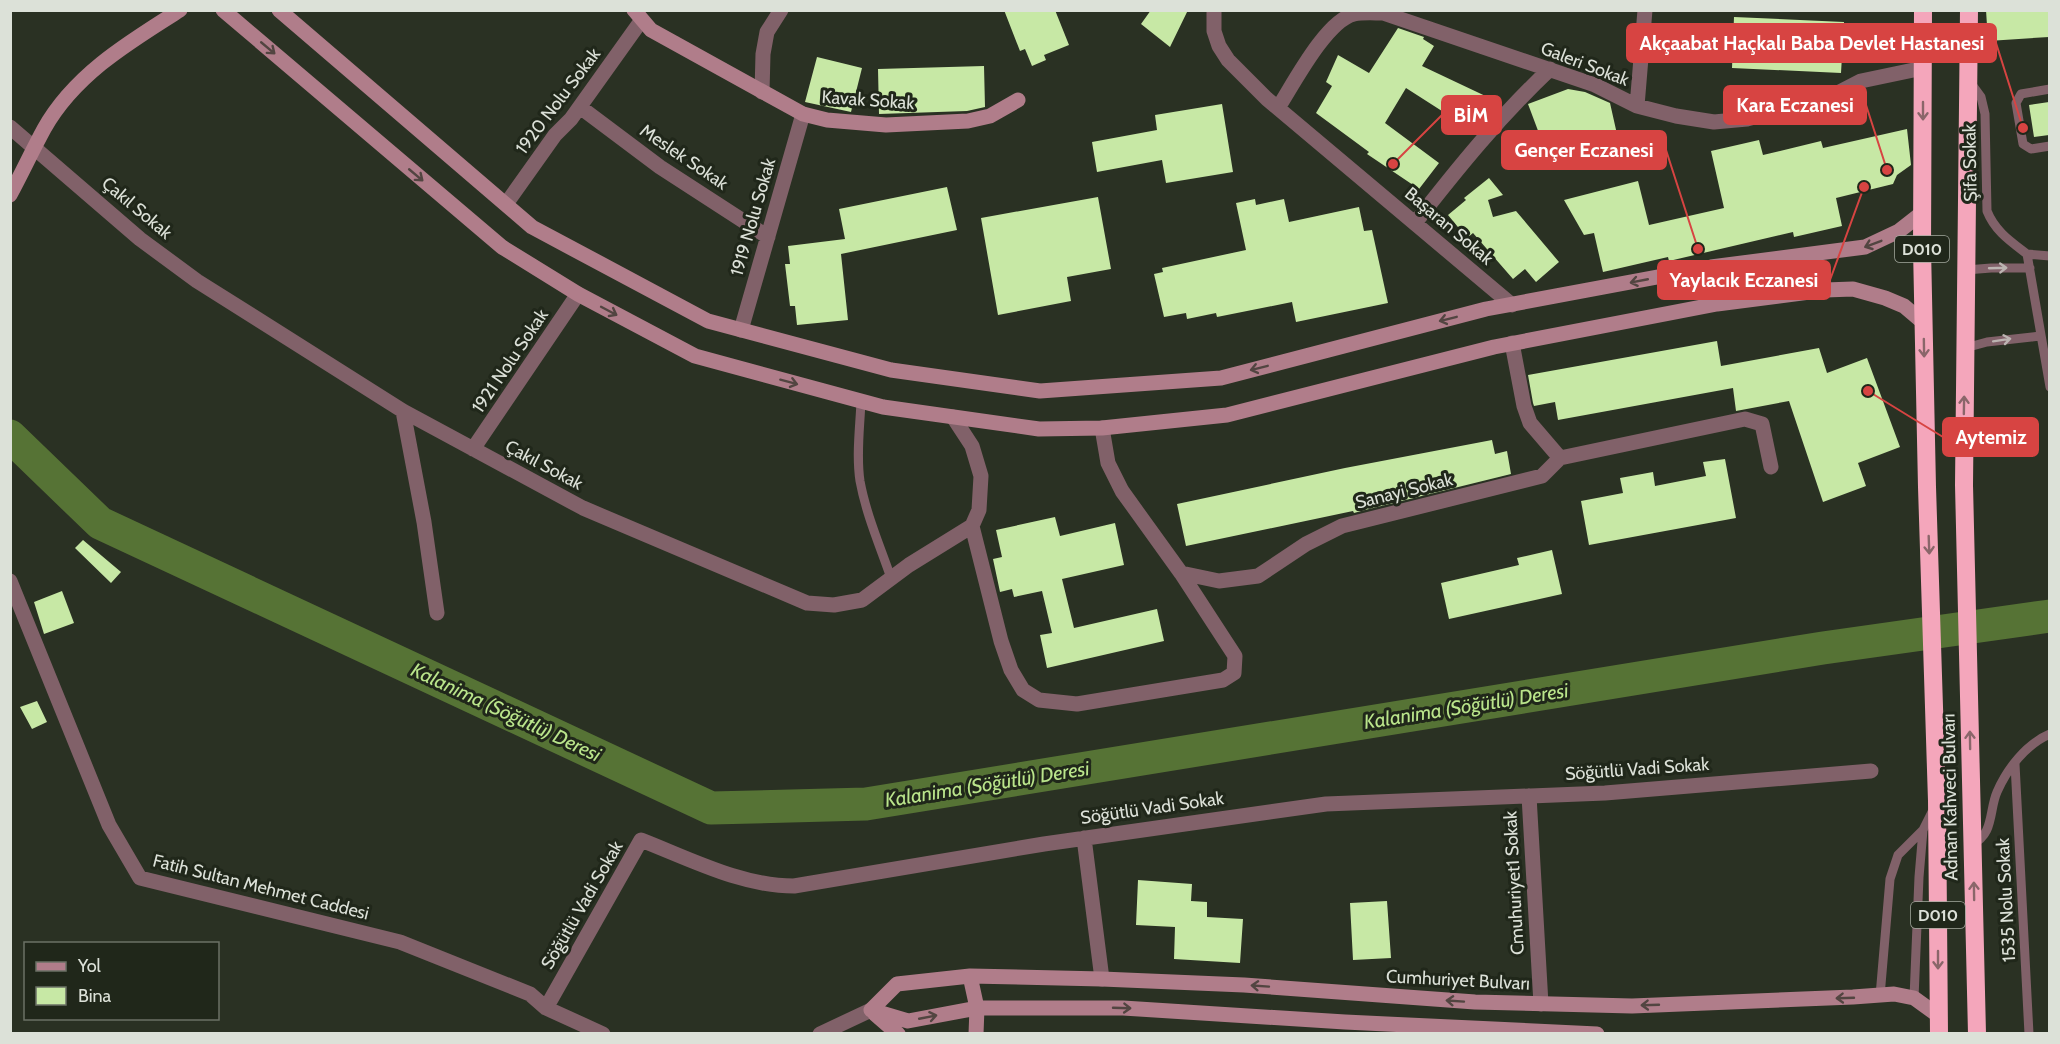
<svg xmlns="http://www.w3.org/2000/svg" width="2060" height="1044" font-family="Cabin,sans-serif">
	<style>
		.lines { fill: none; stroke-linecap: round; stroke-linejoin: round }
		.river { stroke: #567335; stroke-width: 33 }
		.building { fill: #c7e8a5 }
		.lane { stroke: #816169; stroke-width: 9 }
		.street { stroke: #816169; stroke-width: 15 }
		.secondary { stroke: #b07d8a; stroke-width: 15 }
		.highway { stroke: #f4a6bb; stroke-width: 18 }
		.oneway { stroke: #524541 }
		.oneway2 { stroke: #8a666a }
		.oneway3 { stroke: #bcb4b1 }
		.labels { text-anchor: middle; dominant-baseline: central; stroke-width: 6; stroke-linejoin: round; paint-order: stroke }
		.shield { fill: #20271a; stroke: #a4a99f; stroke-width: 1.5 }
		.shield-label { font-size: 16px; font-weight: bold; fill: #dce1d8 }
		.street-label { font-size: 18px; fill: #dce1d8; stroke: #20271a }
		.water-label { font-size: 20px; font-style: italic; fill: #bae58b; stroke: #20271a }
		.leader { fill: none; stroke: #d74442; stroke-width: 2 }
		.callout-dot { fill: #d74442; stroke: #20271a; stroke-width: 2 }
		.callout { fill: #d74442; stroke: #d74442; stroke-width: 2 }
		.callout-label { font-size: 20px; text-anchor: middle; font-weight: bold; fill: #fff }
	</style>
	<rect width="100%" height="100%" fill="#2a3123"/>
	<g class="lines">
		<path class="river" d="M 10,436 L 100,523 L 711,808 L 866,804 L 1823,648 L 2050,616"/>
	</g>
	<path class="building" d="M 1004,10 L 1055,10 L 1069,45 L 1044,55 L 1046,60 L 1032,66 L 1025,49 L 1020,51 Z
		M 1151,10 L 1188,10 L 1170,47 L 1141,24 Z
		M 1986,10 L 2049,10 L 2049,37 L 1988,41 Z
		M 1734,17 L 1844,22 L 1841,73 L 1732,68 Z
		M 1398,28 L 1424,37 L 1423,39 L 1434,46 L 1422,66 L 1496,101 L 1470,129 L 1406,88 L 1385,123 L 1439,163 L 1419,189 L 1367,154 L 1369,152 L 1316,113 L 1332,86 L 1326,82 L 1338,55 L 1369,73 Z
		M 817,57 L 862,68 L 851,112 L 805,102 Z
		M 984,66 L 985,107 L 967,111 L 879,114 L 878,69 Z
		M 1568,89 L 1585,92 L 1610,103 L 1621,152 L 1591,163 L 1585,147 L 1549,160 L 1528,104 Z
		M 2049,102 L 2049,135 L 2034,137 L 2029,105 Z
		M 1222,104 L 1233,172 L 1166,183 L 1162,160 L 1097,172 L 1092,142 L 1157,130 L 1155,115 Z
		M 1907,129 L 1911,165 L 1897,175 L 1893,184 L 1836,198 L 1842,226 L 1794,237 L 1793,232 L 1669,261 L 1668,257 L 1603,272 L 1594,233 L 1584,235 L 1564,200 L 1638,181 L 1649,225 L 1724,208 L 1711,151 L 1759,140 L 1763,155 L 1821,141 L 1823,148 Z
		M 1489,178 L 1503,195 L 1488,200 L 1493,217 L 1516,211 L 1559,262 L 1536,282 L 1525,269 L 1513,279 L 1473,233 L 1467,238 L 1448,215 L 1466,200 L 1464,198 Z
		M 947,187 L 957,230 L 841,254 L 848,320 L 797,325 L 795,306 L 790,306 L 785,264 L 790,264 L 788,246 L 845,239 L 839,209 Z
		M 1098,197 L 1111,269 L 1067,277 L 1071,301 L 998,315 L 981,218 Z
		M 1255,199 L 1256,205 L 1284,199 L 1289,222 L 1359,207 L 1364,231 L 1372,230 L 1388,303 L 1296,322 L 1292,302 L 1217,317 L 1216,313 L 1187,319 L 1186,313 L 1164,317 L 1154,274 L 1163,272 L 1162,268 L 1246,250 L 1236,203 Z
		M 1717,341 L 1721,366 L 1819,348 L 1827,373 L 1867,358 L 1900,447 L 1858,463 L 1866,486 L 1823,502 L 1789,401 L 1736,411 L 1733,388 L 1558,420 L 1555,402 L 1534,406 L 1533,403 L 1528,375 Z
		M 1492,440 L 1495,454 L 1507,451 L 1511,474 L 1361,511 L 1354,513 L 1353,511 L 1186,546 L 1177,504 L 1345,468 Z
		M 1725,459 L 1736,518 L 1589,545 L 1581,501 L 1623,493 L 1620,478 L 1653,472 L 1655,486 L 1706,476 L 1703,462 Z
		M 1055,517 L 1060,536 L 1115,523 L 1124,565 L 1062,579 L 1074,628 L 1157,609 L 1164,641 L 1047,668 L 1040,635 L 1052,633 L 1042,591 L 1014,597 L 1012,589 L 1000,592 L 993,559 L 1002,557 L 996,530 Z
		M 83,540 L 121,572 L 111,583 L 75,548 Z
		M 1552,550 L 1562,594 L 1449,619 L 1441,583 L 1519,565 L 1517,558 Z
		M 62,591 L 74,623 L 44,634 L 34,602 Z
		M 37,701 L 47,722 L 32,729 L 20,707 Z
		M 1138,880 L 1192,884 L 1191,901 L 1207,902 L 1207,917 L 1243,919 L 1240,963 L 1174,959 L 1175,927 L 1136,925 Z
		M 1387,901 L 1391,958 L 1353,960 L 1350,903 Z"/>
	<g class="lines">
		<path class="lane" d="M 1970,82 L 1981,97 L 1985,114 L 1987,211 C 1995,231 2010,241 2027,254 L 2050,387
			M 2050,89 L 2021,94 L 2016,103 L 2023,144 L 2031,149 L 2050,146
			M 2027,254 L 2050,256
			M 1966,270 L 1991,268 L 2030,268
			M 1965,348 L 1987,342 L 2040,336
			M 861,401 C 860,427 856,455 860,481 C 866,514 880,546 891,578
			M 2015,764 L 2029,1034
			M 1972,844 C 1994,835 1989,810 1997,792 C 2007,769 2026,744 2050,734
			M 1880,996 L 1890,879 L 1898,855 L 1923,830
			M 1914,998 L 1919,877 L 1923,830 L 1934,808"/>
		<path class="street" d="M 1214,10 L 1214,31 L 1219,46 L 1228,60 L 1267,99 L 1512,305
			M 762,92 L 763,54 L 767,32 L 781,10
			M 1637,106 L 1645,10
			M 580,107 L 660,167 L 768,237
			M 1278,108 C 1294,83 1326,21 1354,14 C 1363,12 1374,13 1383,13 L 1595,85 L 1637,106 L 1676,116 L 1714,122 L 1747,119 L 1832,96 L 1861,81 L 1923,68
			M 10,127 L 140,239 L 197,281 L 403,411 L 583,508 L 807,603 L 834,605 L 862,600 L 909,565 L 972,526 L 979,510 L 981,476 L 972,446 L 953,417
			M 506,204 L 555,135 L 571,119 L 641,21
			M 1415,223 C 1457,169 1500,116 1550,69
			M 741,330 L 803,114
			M 1512,343 L 1524,406 L 1530,423 L 1560,458
			M 403,411 L 424,522 L 437,613
			M 1102,428 L 1108,463 L 1122,491 L 1181,573 L 1219,581 L 1258,576 L 1306,544 L 1342,526 L 1542,476 L 1560,458 L 1745,419 L 1762,424 L 1771,467
			M 473,449 L 578,294
			M 972,526 L 1001,641 L 1011,670 L 1023,690 L 1039,700 L 1077,704 L 1223,680 L 1234,673 L 1235,656 L 1181,573
			M 10,581 L 109,825 L 140,878 L 400,942 L 530,994 L 546,1008 L 603,1034
			M 1529,796 L 1541,1004
			M 1084,838 L 1102,979
			M 546,1008 L 641,840 C 690,859 741,886 794,886 L 1044,844 L 1326,804 L 1605,793 L 1871,771
			M 820,1034 L 871,1010"/>
		<path class="secondary" d="M 223,10 L 502,247 L 578,294 L 695,356 L 883,407 L 1039,429 L 1102,428 L 1227,415 L 1494,347 L 1717,304 L 1825,290 L 1853,289 L 1885,298 L 1904,306 L 1924,323
			M 279,10 L 532,227 L 708,321 L 891,370 L 1040,391 L 1221,378 L 1486,309 L 1711,267 L 1865,247 L 1899,231 L 1922,213
			M 634,10 L 651,30 L 803,114 L 827,120 L 886,125 L 968,121 L 990,116 L 1018,100
			M 10,195 C 22,173 32,151 44,129 C 74,75 129,42 180,10
			M 970,976 L 977,1008 L 976,1034
			M 871,1010 L 897,984 L 970,976 L 1102,979 L 1244,985 L 1475,1002 L 1632,1006 L 1853,997 L 1894,994 L 1914,998 L 1939,1016
			M 871,1010 L 908,1021 L 977,1008 L 1123,1008 L 1345,1022 L 1597,1034
			M 875,1014 L 898,1034"/>
		<path class="highway" d="M 1923,10 L 1922,248 L 1927,487 L 1937,801 L 1939,1034
			M 1969,10 L 1964,485 L 1977,1034"/>
	</g>
	<defs><path id="oneway-shaft" d="M-6 0H5M1.5-3L5.5 0L1.5 3" fill="none" stroke-width="1.6" stroke-linecap="round" stroke-linejoin="round" transform="scale(1.5)"/></defs>
	<g class="oneway">
		<use href="#oneway-shaft" transform="translate(268 48) rotate(40)"/>
		<use href="#oneway-shaft" transform="translate(416 175) rotate(40)"/>
		<use href="#oneway-shaft" transform="translate(1873 244) rotate(159)"/>
		<use href="#oneway-shaft" transform="translate(1639 281) rotate(169)"/>
		<use href="#oneway-shaft" transform="translate(609 311) rotate(28)"/>
		<use href="#oneway-shaft" transform="translate(1448 319) rotate(166)"/>
		<use href="#oneway-shaft" transform="translate(1259 368) rotate(166)"/>
		<use href="#oneway-shaft" transform="translate(789 382) rotate(15)"/>
		<use href="#oneway-shaft" transform="translate(1260 986) rotate(-176)"/>
		<use href="#oneway-shaft" transform="translate(1845 998) rotate(178)"/>
		<use href="#oneway-shaft" transform="translate(1455 1001) rotate(-176)"/>
		<use href="#oneway-shaft" transform="translate(1650 1005) rotate(178)"/>
		<use href="#oneway-shaft" transform="translate(1122 1008) rotate(2)"/>
		<use href="#oneway-shaft" transform="translate(928 1017) rotate(-11)"/>
	</g>
	<g class="oneway2">
		<use href="#oneway-shaft" transform="translate(1923 111) rotate(90)"/>
		<use href="#oneway-shaft" transform="translate(1924 348) rotate(89)"/>
		<use href="#oneway-shaft" transform="translate(1964 405) rotate(-89)"/>
		<use href="#oneway-shaft" transform="translate(1929 545) rotate(88)"/>
		<use href="#oneway-shaft" transform="translate(1970 740) rotate(-91)"/>
		<use href="#oneway-shaft" transform="translate(1974 891) rotate(-91)"/>
		<use href="#oneway-shaft" transform="translate(1938 960) rotate(90)"/>
	</g>
	<g class="oneway3">
		<use href="#oneway-shaft" transform="translate(1998 268) rotate(-2)"/>
		<use href="#oneway-shaft" transform="translate(2002 340) rotate(-9)"/>
	</g>
	<g class="labels">
		<g class="shield">
			<rect x="1895" y="236" width="54" height="26" rx="4.5"/>
			<rect x="1911" y="902" width="54" height="26" rx="4.5"/>
		</g>
		<g class="shield-label">
			<text x="1922" y="249">D010</text>
			<text x="1938" y="915">D010</text>
		</g>
		<g class="street-label">
			<text transform="translate(1585 64) rotate(21)">Galeri Sokak</text>
			<text transform="translate(868 100) rotate(4)">Kavak Sokak</text>
			<text transform="translate(558 101) rotate(-53)">1920 Nolu Sokak</text>
			<text transform="translate(684 157) rotate(34)">Meslek Sokak</text>
			<text transform="translate(1970 163) rotate(-91)">Şifa Sokak</text>
			<text transform="translate(137 208) rotate(40)">Çakıl Sokak</text>
			<text transform="translate(753 217) rotate(-74)">1919 Nolu Sokak</text>
			<text transform="translate(1449 226) rotate(40)">Başaran Sokak</text>
			<text transform="translate(510 361) rotate(-56)">1921 Nolu Sokak</text>
			<text transform="translate(544 465) rotate(28)">Çakıl Sokak</text>
			<text transform="translate(1404 491) rotate(-14)">Sanayi Sokak</text>
			<text transform="translate(1637 769) rotate(-4)">Söğütlü Vadi Sokak</text>
			<text transform="translate(1950 797) rotate(-91)">Adnan Kahveci Bulvarı</text>
			<text transform="translate(1152 808) rotate(-8)">Söğütlü Vadi Sokak</text>
			<text transform="translate(1514 883) rotate(-93)">Cmuhuriyet1 Sokak</text>
			<text transform="translate(261 887) rotate(14)">Fatih Sultan Mehmet Caddesi</text>
			<text transform="translate(2006 900) rotate(-93)">1535 Nolu Sokak</text>
			<text transform="translate(582 905) rotate(-60)">Söğütlü Vadi Sokak</text>
			<text transform="translate(1458 980) rotate(3)">Cumhuriyet Bulvarı</text>
		</g>
		<g class="water-label">
			<text transform="translate(1466 706) rotate(-9)">Kalanima (Söğütlü) Deresi</text>
			<text transform="translate(506 712) rotate(25)">Kalanima (Söğütlü) Deresi</text>
			<text transform="translate(987 784) rotate(-9)">Kalanima (Söğütlü) Deresi</text>
		</g>
	</g>
	<path class="leader" d="M2023 128L1996 43M1887 170L1866 105M1393 164L1442 115M1698 249L1666 150M1864 187L1830 280M1868 391L1943 437"/>
	<g class="callout-dot">
		<circle cx="2023" cy="128" r="6"/>
		<circle cx="1887" cy="170" r="6"/>
		<circle cx="1393" cy="164" r="6"/>
		<circle cx="1698" cy="249" r="6"/>
		<circle cx="1864" cy="187" r="6"/>
		<circle cx="1868" cy="391" r="6"/>
	</g>
	<g class="callout">
		<rect x="1627" y="24" width="369" height="38" rx="6"/>
		<rect x="1724" y="86" width="142" height="38" rx="6"/>
		<rect x="1442" y="96" width="59" height="38" rx="6"/>
		<rect x="1502" y="131" width="164" height="38" rx="6"/>
		<rect x="1658" y="261" width="172" height="38" rx="6"/>
		<rect x="1943" y="418" width="95" height="38" rx="6"/>
	</g>
	<g class="callout-label">
		<text x="1812" y="50">Akçaabat Haçkalı Baba Devlet Hastanesi</text>
		<text x="1795" y="112">Kara Eczanesi</text>
		<text x="1471" y="122">BİM</text>
		<text x="1584" y="157">Gençer Eczanesi</text>
		<text x="1744" y="287">Yaylacık Eczanesi</text>
		<text x="1991" y="444">Aytemiz</text>
	</g>
	<rect width="2060" height="1044" fill="none" stroke="#dce1d8" stroke-width="24"/>
	<rect x="24" y="942" width="195" height="78" fill="#20271a" stroke="#6b7166" stroke-width="1.5"/>
	<rect x="36" y="962" width="30" height="9" fill="#b07d8a" stroke="#6b7166" stroke-width="1.5"/>
	<text x="78" y="972" font-size="18" fill="#dce1d8">Yol</text>
	<rect x="36" y="987" width="30" height="18" fill="#c7e8a5" stroke="#6b7166" stroke-width="1.5"/>
	<text x="78" y="1002" font-size="18" fill="#dce1d8">Bina</text>
</svg>
